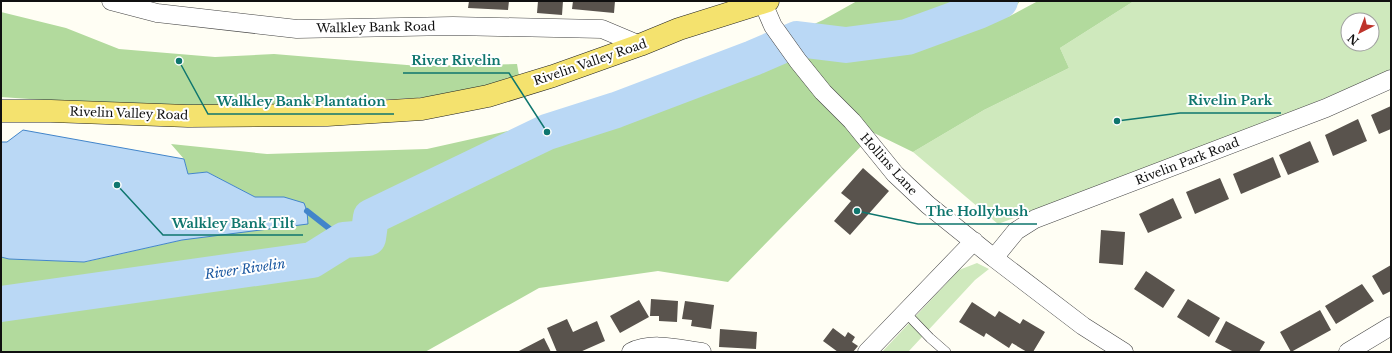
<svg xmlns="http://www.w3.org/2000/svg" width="1392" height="353" font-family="'Libre Baskerville',serif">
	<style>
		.green { fill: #cfe9bd; fill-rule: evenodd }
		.forest { fill: #b2da9d }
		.water { fill: #bad8f5; stroke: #4285ca }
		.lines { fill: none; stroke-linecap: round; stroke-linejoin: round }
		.stream { stroke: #4285ca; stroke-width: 6 }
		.river { stroke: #bad8f5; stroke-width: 36 }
		.building { fill: #59534d }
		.service-casing { stroke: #434343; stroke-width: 10 }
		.minor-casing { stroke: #434343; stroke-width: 19 }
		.primary-casing { stroke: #212121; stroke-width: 23 }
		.service { stroke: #fff; stroke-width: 9 }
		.minor { stroke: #fff; stroke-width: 18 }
		.primary { stroke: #f4e26e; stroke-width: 22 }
		.labels { text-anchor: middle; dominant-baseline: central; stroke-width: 4; stroke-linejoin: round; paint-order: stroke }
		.street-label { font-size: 12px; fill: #101010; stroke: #fff }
		.water-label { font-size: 13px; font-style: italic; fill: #1b58a0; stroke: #fff }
		.leader { fill: none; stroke: #0f766e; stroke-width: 1.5 }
		.callout-dot { fill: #0f766e; stroke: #fff; stroke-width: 1.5 }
		.callout-label { font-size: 13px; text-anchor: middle; font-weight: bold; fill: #0f766e; stroke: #fff; stroke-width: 4; stroke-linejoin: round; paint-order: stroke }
	</style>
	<rect width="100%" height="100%" fill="#fffef4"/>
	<path class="green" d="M 1134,1 L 1391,1 L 1391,70 L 1242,133 L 998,224 L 913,152 L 984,110 L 1069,68 L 1060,48 ZM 1348,20 L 1372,20 L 1372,44 L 1348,44 Z
		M 977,263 L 989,269 L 975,280 L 908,352 L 882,352 L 959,270 Z"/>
	<path class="forest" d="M 857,1 L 1020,1 L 1008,17 L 1038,1 L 1134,1 L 1060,48 L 1069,68 L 984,110 L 913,152 L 874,133 L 728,282 L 658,271 L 539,288 L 425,352 L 1,352 L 1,257 L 9,259 L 85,262 L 182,240 L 284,197 L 255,197 L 207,172 L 188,174 L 184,159 L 171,144 L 267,154 L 427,149 L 553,121 L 741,57 L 823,20 Z
		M 1,12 L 66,28 L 119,49 L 215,57 L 274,54 L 419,66 L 517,64 L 521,87 L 450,96 L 271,106 L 172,109 L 1,97 Z"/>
	<path class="water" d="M 23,130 L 184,159 L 188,174 L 207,172 L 255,197 L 284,197 L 304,203 L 307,211 L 308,224 L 182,240 L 84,262 L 9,259 L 1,257 L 1,142 L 7,142 Z"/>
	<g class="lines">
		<path class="stream" d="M 307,211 L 344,240"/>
		<path class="river" d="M 1,304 L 312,260 L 344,240 L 368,238 L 371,217 L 547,132 L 616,110 L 753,58 L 797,39 L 846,45 L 907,37 L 978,11 L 1000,1"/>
	</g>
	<path class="building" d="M 469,1 L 509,1 L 508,10 L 468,8 Z
		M 538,1 L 563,1 L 562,15 L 537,13 Z
		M 573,1 L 615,1 L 614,13 L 572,9 Z
		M 1391,106 L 1391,129 L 1379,134 L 1371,115 Z
		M 1358,119 L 1367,141 L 1333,156 L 1325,135 Z
		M 1310,141 L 1319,162 L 1288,175 L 1279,155 Z
		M 1273,157 L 1281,177 L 1241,194 L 1233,174 Z
		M 863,168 L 889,191 L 850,235 L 834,221 L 851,201 L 841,193 Z
		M 1220,178 L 1229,199 L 1195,214 L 1186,192 Z
		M 1173,198 L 1182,218 L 1148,233 L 1139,214 Z
		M 1101,230 L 1125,232 L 1123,265 L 1099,263 Z
		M 1391,265 L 1391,291 L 1383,295 L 1372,276 Z
		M 1146,271 L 1175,290 L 1163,308 L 1134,289 Z
		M 1362,284 L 1374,301 L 1336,324 L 1325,306 Z
		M 651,299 L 678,301 L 677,322 L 659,321 L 659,316 L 650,316 Z
		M 1188,299 L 1220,318 L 1209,337 L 1177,317 Z
		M 639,300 L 649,317 L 620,333 L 610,316 Z
		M 685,301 L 714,305 L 711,329 L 691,326 L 692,320 L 682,319 Z
		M 972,302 L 995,317 L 999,311 L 1020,324 L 1023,319 L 1045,332 L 1033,352 L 1027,352 L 1012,343 L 1009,348 L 986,333 L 984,337 L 959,322 Z
		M 1320,310 L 1331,330 L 1291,352 L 1280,332 Z
		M 567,319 L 573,332 L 597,321 L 605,341 L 580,352 L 557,352 L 547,328 Z
		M 1226,321 L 1265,342 L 1259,352 L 1234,352 L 1215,342 Z
		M 833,328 L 845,337 L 848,332 L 855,337 L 852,342 L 858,346 L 853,352 L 838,352 L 823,341 Z
		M 720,329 L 757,332 L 756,349 L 719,347 Z
		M 544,338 L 551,352 L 517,352 Z"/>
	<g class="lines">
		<defs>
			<path id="service" d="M 905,312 L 930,338 L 946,352"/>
			<path id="minor" d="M 111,1 L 157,13 L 297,29 L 453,26 L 602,29 L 640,45
				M 763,3 L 773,26 L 798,61 L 823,92 L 852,121 L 895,174 L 928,205 L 994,258 L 1083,326 L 1124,352
				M 994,258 L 1016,231 L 1035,219 L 1326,108 L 1391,79
				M 631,352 C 652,341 679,349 702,352
				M 867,352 L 974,241
				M 1348,352 L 1391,326"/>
			<path id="primary" d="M 1,111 L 51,111 L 188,116 L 327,115 L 422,109 L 488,96 L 553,76 L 640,45 L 679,29 L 768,1"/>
		</defs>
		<use href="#service" class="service-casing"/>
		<use href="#minor" class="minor-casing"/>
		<use href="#primary" class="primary-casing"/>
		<use href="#service" class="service"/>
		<use href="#minor" class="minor"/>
		<use href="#primary" class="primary"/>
	</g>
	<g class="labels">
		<g class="street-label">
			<text transform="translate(376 27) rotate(-1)">Walkley Bank Road</text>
			<text transform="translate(590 62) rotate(-19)">Rivelin Valley Road</text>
			<text transform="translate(129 113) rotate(2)">Rivelin Valley Road</text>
			<text transform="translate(1187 161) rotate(-21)">Rivelin Park Road</text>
			<text transform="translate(889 164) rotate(48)">Hollins Lane</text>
		</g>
		<g class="water-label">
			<text transform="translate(245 269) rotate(-8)">River Rivelin</text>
		</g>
	</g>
	<path class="leader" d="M547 132L509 73H403M1117 121L1180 113H1281M179 61L208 114H394M857 211L918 224H1037M117 185L163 235H303"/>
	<g class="callout-dot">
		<circle cx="547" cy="132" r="4"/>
		<circle cx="1117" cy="121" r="4"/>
		<circle cx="179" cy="61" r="4"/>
		<circle cx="857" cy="211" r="4"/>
		<circle cx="117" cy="185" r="4"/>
	</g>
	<g class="callout-label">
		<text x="456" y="65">River Rivelin</text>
		<text x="1230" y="105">Rivelin Park</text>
		<text x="301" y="106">Walkley Bank Plantation</text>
		<text x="977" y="216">The Hollybush</text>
		<text x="233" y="228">Walkley Bank Tilt</text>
	</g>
	<rect width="1392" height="353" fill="none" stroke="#101010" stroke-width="4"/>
	<g transform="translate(1360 32) rotate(222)"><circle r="19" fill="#ffffff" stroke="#9f9f9f"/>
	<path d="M0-3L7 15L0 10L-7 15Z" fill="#be342b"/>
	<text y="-6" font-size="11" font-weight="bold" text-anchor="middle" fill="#101010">N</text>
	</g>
</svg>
